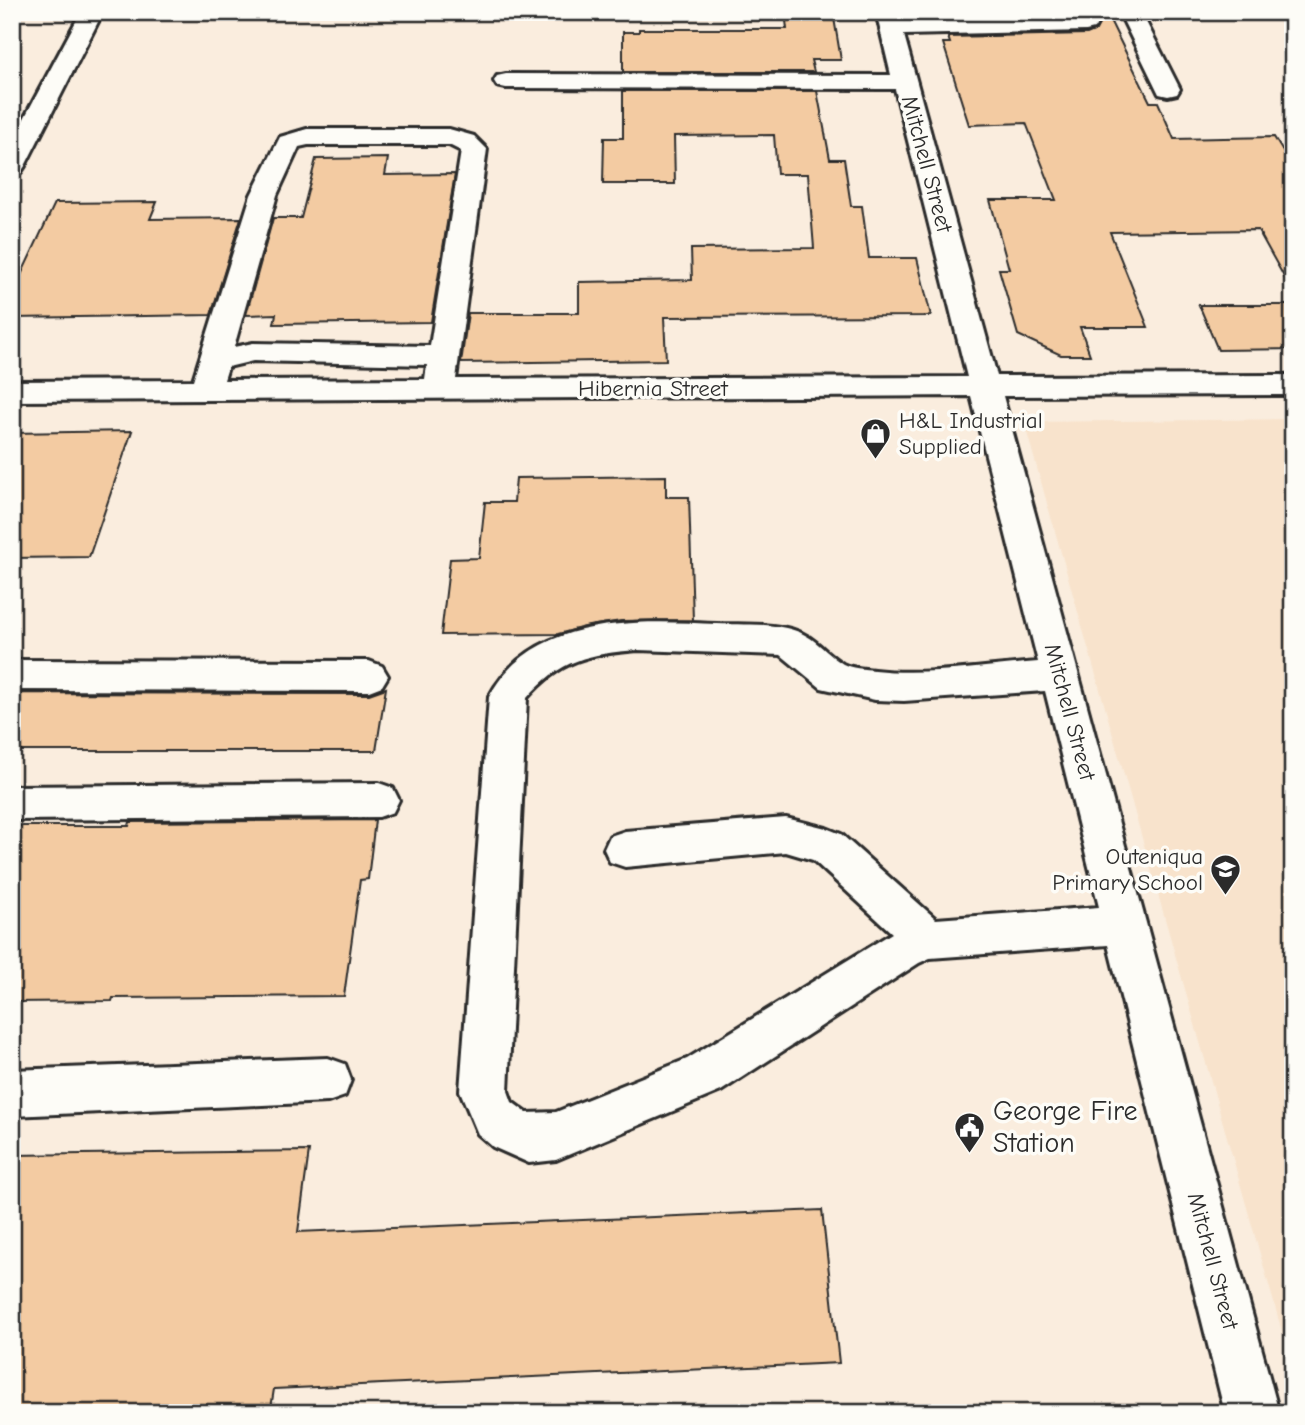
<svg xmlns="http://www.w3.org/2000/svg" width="1305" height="1425" font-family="'Comic Neue',sans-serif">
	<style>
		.built { fill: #f8e3cc }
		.building { fill: #f3cba2; stroke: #2b2b2b; stroke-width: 2 }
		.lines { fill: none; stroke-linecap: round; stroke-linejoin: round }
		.minor-casing { stroke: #2b2b2b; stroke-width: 6 }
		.minor { fill: #fdfcf7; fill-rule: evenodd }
		.labels { text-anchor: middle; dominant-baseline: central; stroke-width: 7; stroke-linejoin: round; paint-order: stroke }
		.street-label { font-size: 23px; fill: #2b2b2b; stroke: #fdfcf7 }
		.poi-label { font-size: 23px; fill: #2b2b2b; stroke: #fdfcf7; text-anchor: start }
		.near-poi-label { font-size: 28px; fill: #2b2b2b; stroke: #fdfcf7; text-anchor: start }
	</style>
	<rect width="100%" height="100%" fill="#faedde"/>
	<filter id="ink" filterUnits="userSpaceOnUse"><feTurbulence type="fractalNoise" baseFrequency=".0143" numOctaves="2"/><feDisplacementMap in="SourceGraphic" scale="14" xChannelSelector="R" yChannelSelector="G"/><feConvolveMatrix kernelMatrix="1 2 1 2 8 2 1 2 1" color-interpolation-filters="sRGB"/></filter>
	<g filter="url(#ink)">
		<path class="built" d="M 1293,419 L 1293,1370 L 1024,422 Z"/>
		<path class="building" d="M 785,12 L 833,12 L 841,60 L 811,60 L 814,72 L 623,72 L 623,32 L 639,32 L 639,29 L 787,29 Z
			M 941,12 L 1106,12 L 1150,102 L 1158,102 L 1174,139 L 1274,137 L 1293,168 L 1293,293 L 1258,230 L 1110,232 L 1148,327 L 1080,327 L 1090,355 L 1061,355 L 1018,335 L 999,269 L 1009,269 L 990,200 L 1056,200 L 1026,123 L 969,125 L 943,43 L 950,43 L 948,37 L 1087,34 L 1096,30 L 1099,23 L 1095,16 L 1086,14 L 943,17 Z
			M 623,91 L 817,91 L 830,159 L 844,159 L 851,206 L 862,206 L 869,258 L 917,258 L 931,316 L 664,317 L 666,360 L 461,363 L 468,313 L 579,313 L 579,282 L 692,280 L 691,249 L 814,248 L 808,174 L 777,174 L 774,135 L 674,136 L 675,184 L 603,184 L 604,138 L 623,138 Z
			M 388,158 L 385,175 L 455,174 L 431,322 L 274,324 L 276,314 L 246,315 L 273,218 L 301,218 L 316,159 Z
			M 157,202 L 150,219 L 241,218 L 211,315 L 12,318 L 12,294 L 55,203 Z
			M 1199,305 L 1293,305 L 1293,349 L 1218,350 Z
			M 132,431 L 89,557 L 12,558 L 12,433 Z
			M 666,476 L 666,497 L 689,497 L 693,620 L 621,621 L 589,626 L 558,634 L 441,635 L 450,559 L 479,558 L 485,502 L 514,502 L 516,478 Z
			M 386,688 L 376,751 L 12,751 L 12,693 L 369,694 Z
			M 375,820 L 368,879 L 360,880 L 344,996 L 113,998 L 112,1001 L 12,1002 L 12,826 L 129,826 L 130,822 Z
			M 309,1151 L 298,1232 L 822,1210 L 839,1363 L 274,1389 L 271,1408 L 12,1413 L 12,1155 Z"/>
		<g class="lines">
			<defs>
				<path id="minor" d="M 81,12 L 103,12 L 25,166 L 21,172 L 12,174 L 12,141 Z
					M 876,12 L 898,12 L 901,21 L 1086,17 L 1094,19 L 1097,24 L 1094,29 L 1086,31 L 904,35 L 997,376 L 1293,375 L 1293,395 L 1003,396 L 1279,1413 L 1225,1413 L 1108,945 L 930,958 L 919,963 L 721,1091 L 556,1160 L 529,1163 L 493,1147 L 478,1134 L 460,1091 L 489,697 C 532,615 637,620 717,624 C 739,625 764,623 786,628 C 814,634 821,650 843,664 C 850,668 865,669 874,670 C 925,676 986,666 1038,662 L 971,396 L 12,401 L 12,381 L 193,380 L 251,195 L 280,137 L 307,129 L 449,129 L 474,136 L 487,149 L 456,379 L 967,377 L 895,89 L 506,88 L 497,86 L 494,81 L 497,76 L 506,74 L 891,75 ZM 308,145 L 449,145 L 461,151 L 430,346 L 253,343 L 234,347 L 277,195 L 299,147 ZM 253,361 L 427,365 L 425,379 L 224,380 L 228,367 ZM 638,650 L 781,655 L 821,688 L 875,700 L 904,701 L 1045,691 L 1099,907 L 936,919 L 841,834 L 826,828 L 786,818 L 625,831 L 610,836 L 604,849 L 610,862 L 625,867 L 786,852 L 813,860 L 892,933 L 687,1059 L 556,1112 L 527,1113 L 512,1102 L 508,1091 L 527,698 C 561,659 588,654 638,650 Z
					M 1119,12 L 1141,12 L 1180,89 L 1177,94 L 1168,96 L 1159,94 Z
					M 12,660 L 369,661 L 382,666 L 388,676 L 382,686 L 369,691 L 12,690 Z
					M 379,783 L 393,788 L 399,800 L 393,812 L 379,817 L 12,820 L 12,786 Z
					M 328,1058 L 345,1064 L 351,1080 L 345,1096 L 328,1102 L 12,1116 L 12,1070 Z"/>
			</defs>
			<use href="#minor" class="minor-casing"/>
			<use href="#minor" class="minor"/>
		</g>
	</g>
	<defs>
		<symbol id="shop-pin" viewBox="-11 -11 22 30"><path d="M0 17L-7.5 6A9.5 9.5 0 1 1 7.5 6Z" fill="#2b2b2b" stroke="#fdfcf7"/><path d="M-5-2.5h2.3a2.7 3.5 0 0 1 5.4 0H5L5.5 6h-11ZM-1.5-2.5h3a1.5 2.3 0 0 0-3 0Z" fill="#fff"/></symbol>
		<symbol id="school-pin" viewBox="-11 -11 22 30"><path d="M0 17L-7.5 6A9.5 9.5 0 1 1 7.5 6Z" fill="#2b2b2b" stroke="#fdfcf7"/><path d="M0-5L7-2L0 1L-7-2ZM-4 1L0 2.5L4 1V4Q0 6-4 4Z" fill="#fff"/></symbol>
		<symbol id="civic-pin" viewBox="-11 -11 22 30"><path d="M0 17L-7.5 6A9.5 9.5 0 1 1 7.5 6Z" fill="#2b2b2b" stroke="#fdfcf7"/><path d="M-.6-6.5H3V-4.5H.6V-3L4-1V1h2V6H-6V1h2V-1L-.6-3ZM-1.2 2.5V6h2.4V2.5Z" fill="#fff"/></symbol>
	</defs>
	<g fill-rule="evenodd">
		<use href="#shop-pin" x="858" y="416" width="35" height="47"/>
		<use href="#school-pin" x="1208" y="852" width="35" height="47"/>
		<use href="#civic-pin" x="952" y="1110" width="35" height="47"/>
	</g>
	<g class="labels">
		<g class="street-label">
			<text transform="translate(927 164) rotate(75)">Mitchell Street</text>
			<text x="653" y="388">Hibernia Street</text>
			<text transform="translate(1070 712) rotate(75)">Mitchell Street</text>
			<text transform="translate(1213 1261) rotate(75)">Mitchell Street</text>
		</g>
		<g class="poi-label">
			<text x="899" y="420">H&amp;L Industrial<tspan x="899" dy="26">Supplied</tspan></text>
			<text x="1203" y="856" text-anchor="end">Outeniqua<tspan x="1203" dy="26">Primary School</tspan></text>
		</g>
		<g class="near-poi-label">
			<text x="993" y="1111">George Fire<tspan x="993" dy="32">Station</tspan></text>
		</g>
	</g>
	<rect width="1305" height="1425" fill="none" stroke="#fdfcf7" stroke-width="42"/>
	<rect x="21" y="21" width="1263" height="1383" fill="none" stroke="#2b2b2b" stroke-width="2.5" filter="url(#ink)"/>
</svg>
